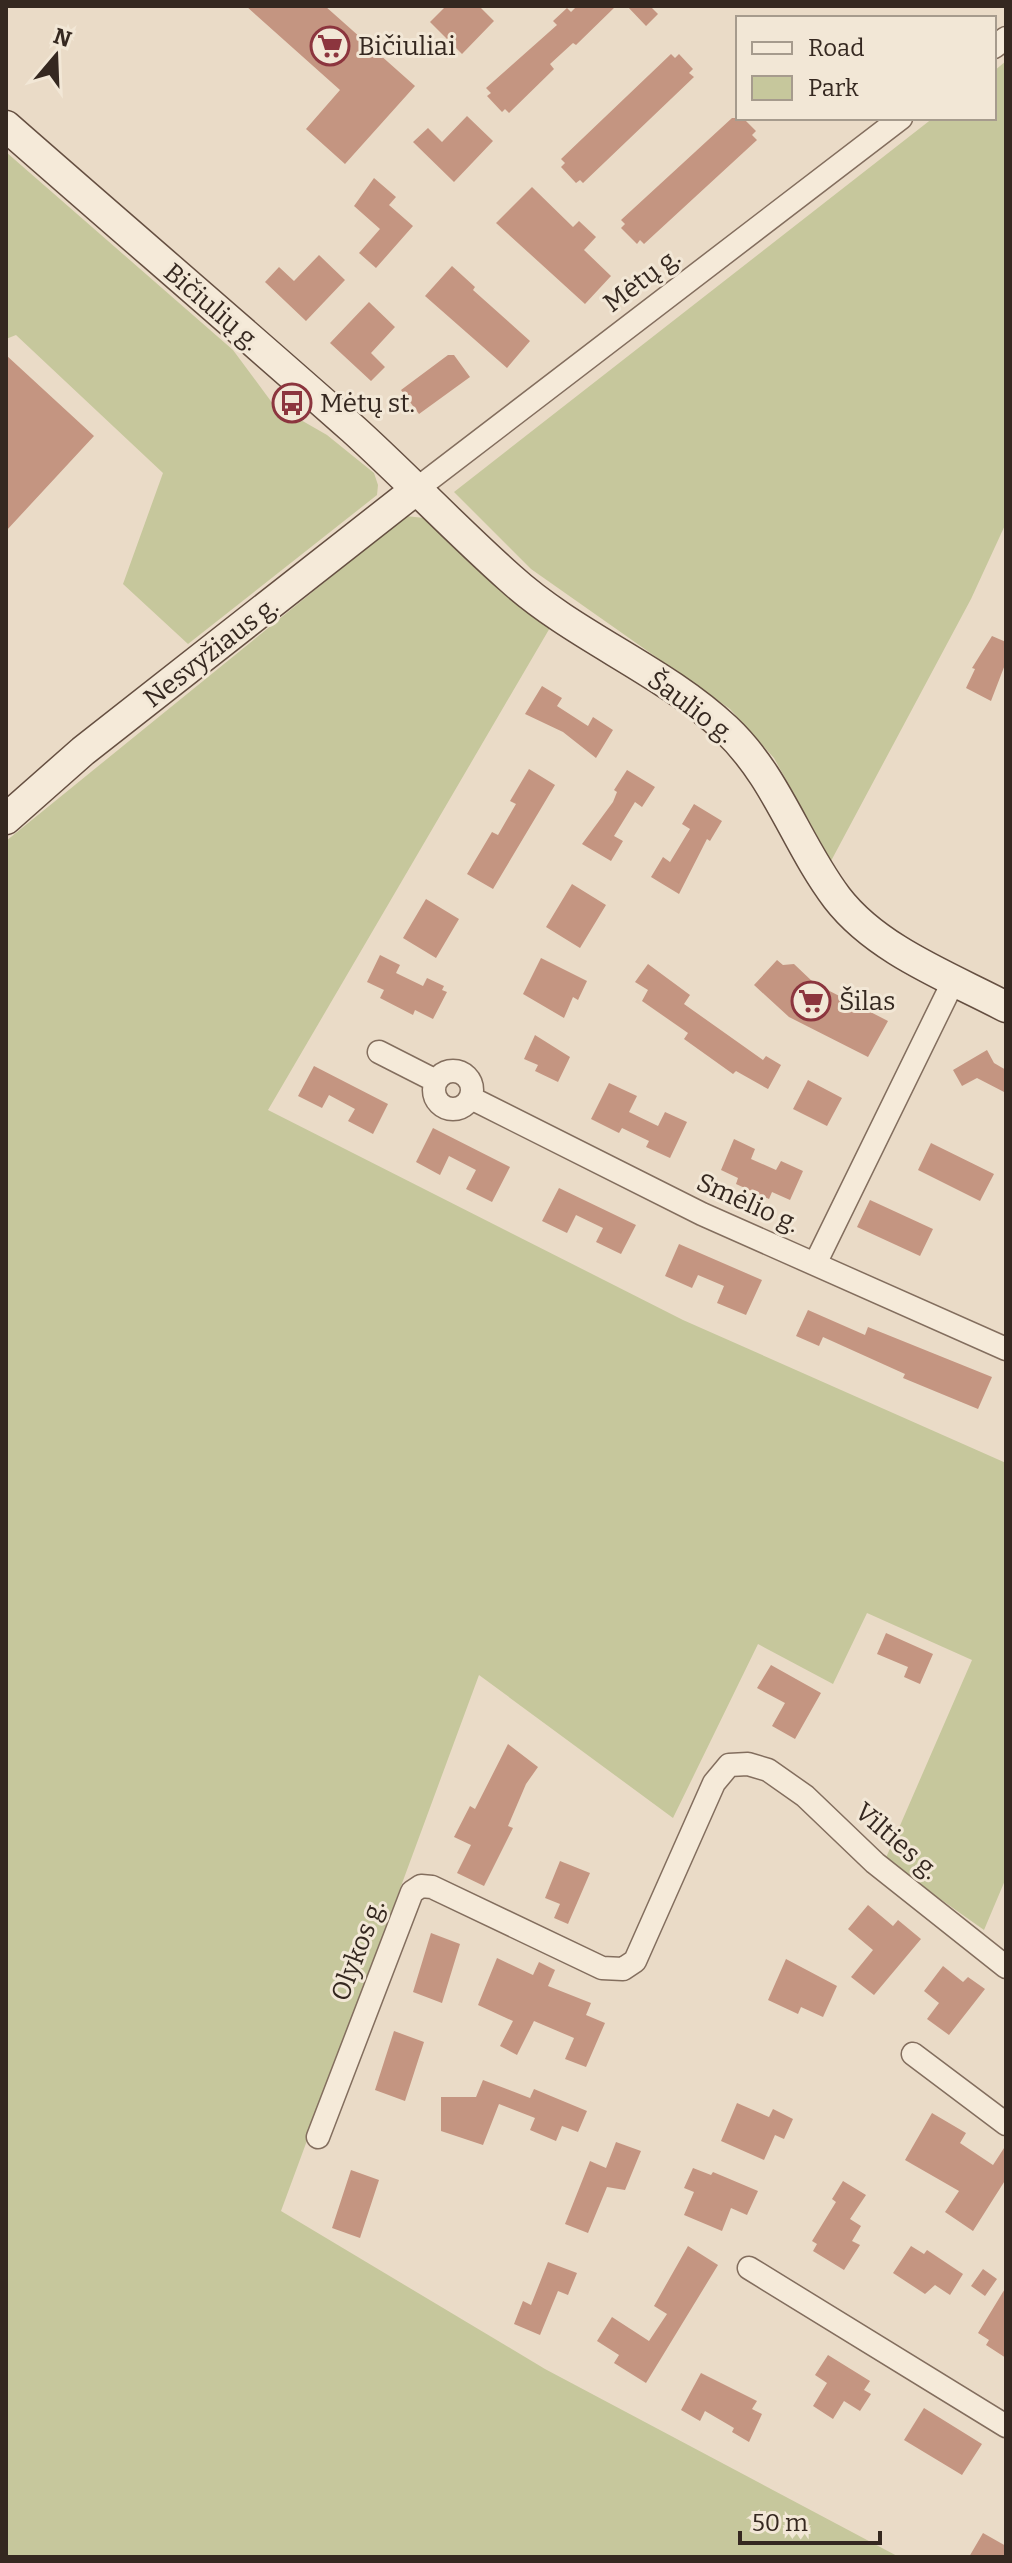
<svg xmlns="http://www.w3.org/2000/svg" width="1012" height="2563" font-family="Bitter,serif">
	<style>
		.green { fill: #c6c79c }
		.building { fill: #c49581 }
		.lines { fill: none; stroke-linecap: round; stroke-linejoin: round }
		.street-casing { stroke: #836e5e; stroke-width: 25 }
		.secondary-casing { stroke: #654f41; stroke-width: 33 }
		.street { stroke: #f5ead9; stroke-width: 22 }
		.secondary { stroke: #f5ead9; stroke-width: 30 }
		.labels { text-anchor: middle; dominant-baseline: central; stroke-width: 6; stroke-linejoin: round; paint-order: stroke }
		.poi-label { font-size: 26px; fill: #352820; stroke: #f2e7d6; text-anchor: start }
		.street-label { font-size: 26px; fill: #352820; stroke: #f2e7d6 }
	</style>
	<rect width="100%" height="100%" fill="#eadbc7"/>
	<path class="green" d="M 1006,61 L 1006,523 L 971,599 L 831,861 L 774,758 L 730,709 L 531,569 L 454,492 L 933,118 L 994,118 L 994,71 Z
		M 6,152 L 233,350 L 273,404 L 327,435 L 374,473 L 378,485 L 377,495 L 188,644 L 123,584 L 163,473 L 16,335 L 6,339 Z
		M 406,516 L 424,518 L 551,626 L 268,1110 L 683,1320 L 1006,1463 L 1006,1878 L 984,1930 L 885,1860 L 972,1660 L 867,1613 L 833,1684 L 758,1644 L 673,1818 L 479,1675 L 281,2211 L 545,2369 L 899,2557 L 6,2557 L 6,841 Z"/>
	<path class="building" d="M 246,6 L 325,6 L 415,86 L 345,164 L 306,129 L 340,90 Z
		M 446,6 L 479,6 L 494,21 L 462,54 L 430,22 Z
		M 577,6 L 616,6 L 576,45 L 573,43 L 550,64 L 554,69 L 509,113 L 505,109 L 502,112 L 487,96 L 491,93 L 486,88 L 557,25 L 553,21 L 567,8 L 571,12 Z
		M 627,6 L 650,6 L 658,14 L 646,26 Z
		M 671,54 L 675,58 L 679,54 L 693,69 L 689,73 L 694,77 L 583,183 L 580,180 L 576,183 L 561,167 L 565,163 L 561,159 Z
		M 467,116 L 493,141 L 454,182 L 413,142 L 428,128 L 442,142 Z
		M 732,118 L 743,118 L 756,131 L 752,135 L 757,140 L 644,244 L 640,240 L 637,244 L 621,228 L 625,224 L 621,220 Z
		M 374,178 L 396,197 L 389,205 L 413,226 L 376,268 L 359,253 L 380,229 L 354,206 Z
		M 532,187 L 573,227 L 579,221 L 596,237 L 584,250 L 611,276 L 585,304 L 496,223 Z
		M 319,255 L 345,280 L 306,321 L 265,282 L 279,267 L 294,281 Z
		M 452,266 L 475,287 L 473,290 L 530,341 L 507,368 L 425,296 Z
		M 369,302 L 395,327 L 371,353 L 385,367 L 371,381 L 330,343 Z
		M 6,355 L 94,436 L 6,531 Z
		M 448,355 L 454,355 L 470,377 L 419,414 L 401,390 Z
		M 992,636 L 1006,642 L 1006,662 L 991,701 L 966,688 L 975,669 L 972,668 Z
		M 542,686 L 562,698 L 557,706 L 588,726 L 593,717 L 613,730 L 596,758 L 563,732 L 525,714 Z
		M 529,769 L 555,785 L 493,889 L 467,874 L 492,832 L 498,835 L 516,804 L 510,801 Z
		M 627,770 L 655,787 L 642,807 L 635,802 L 614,836 L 623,841 L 611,861 L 582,844 L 613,802 L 617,792 L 614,790 Z
		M 694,804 L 722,821 L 710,841 L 707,839 L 679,894 L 651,877 L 663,857 L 670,862 L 690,829 L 682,824 Z
		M 572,884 L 606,905 L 580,948 L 546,927 Z
		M 426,899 L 459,919 L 436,958 L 403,938 Z
		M 380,955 L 400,965 L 396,973 L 423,986 L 427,978 L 444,986 L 442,990 L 447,992 L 433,1019 L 415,1010 L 413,1015 L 380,998 L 384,990 L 367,982 Z
		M 541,958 L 587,981 L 578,1000 L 573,997 L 564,1018 L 523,994 Z
		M 777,960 L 783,965 L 794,964 L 814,983 L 888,1021 L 868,1057 L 789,1017 L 754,985 Z
		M 648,964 L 690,995 L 684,1004 L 763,1060 L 766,1056 L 781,1065 L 768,1089 L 736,1071 L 733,1074 L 684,1039 L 688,1033 L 642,1001 L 648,990 L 635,982 Z
		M 535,1035 L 570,1057 L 558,1082 L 535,1071 L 538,1065 L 524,1059 Z
		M 987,1050 L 994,1063 L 1006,1070 L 1006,1093 L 977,1078 L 962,1086 L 953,1070 Z
		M 314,1066 L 388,1104 L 373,1134 L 348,1121 L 355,1109 L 329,1095 L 322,1108 L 298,1096 Z
		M 808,1080 L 842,1098 L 827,1126 L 793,1109 Z
		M 609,1083 L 637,1096 L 629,1112 L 658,1126 L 665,1112 L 687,1122 L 670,1158 L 646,1147 L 649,1141 L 622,1128 L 619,1133 L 591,1119 Z
		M 433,1128 L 510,1167 L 492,1202 L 466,1189 L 476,1170 L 449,1156 L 440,1175 L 416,1162 Z
		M 734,1139 L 755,1149 L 751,1159 L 776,1170 L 781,1161 L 803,1171 L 790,1200 L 772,1192 L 769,1199 L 736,1184 L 738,1178 L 721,1170 Z
		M 931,1143 L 994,1174 L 980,1201 L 918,1170 Z
		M 559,1188 L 636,1225 L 621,1254 L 596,1242 L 603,1228 L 576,1215 L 567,1233 L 542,1221 Z
		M 870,1200 L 933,1229 L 920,1256 L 857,1227 Z
		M 679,1244 L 762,1280 L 746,1315 L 717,1303 L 724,1286 L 698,1275 L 692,1288 L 665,1276 Z
		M 808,1310 L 865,1335 L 868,1327 L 992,1377 L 978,1409 L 903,1378 L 905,1374 L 823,1337 L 819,1346 L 796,1336 Z
		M 886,1633 L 933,1654 L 920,1684 L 904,1677 L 908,1667 L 877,1654 Z
		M 771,1665 L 821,1693 L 795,1739 L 772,1726 L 785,1703 L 757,1688 Z
		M 508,1744 L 538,1767 L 526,1784 L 508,1826 L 513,1828 L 484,1886 L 457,1873 L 471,1845 L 454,1837 L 470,1806 L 475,1809 Z
		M 560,1861 L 590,1873 L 568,1924 L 554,1918 L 560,1904 L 545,1898 Z
		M 868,1905 L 893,1926 L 898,1920 L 921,1939 L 874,1995 L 851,1977 L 873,1950 L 848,1929 Z
		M 431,1933 L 460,1944 L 442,2003 L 413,1992 Z
		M 497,1958 L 533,1975 L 539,1962 L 555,1970 L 548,1986 L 591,2003 L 586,2015 L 605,2023 L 586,2067 L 565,2059 L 574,2038 L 534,2021 L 517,2055 L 500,2046 L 513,2021 L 478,2005 Z
		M 786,1959 L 837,1986 L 823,2017 L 801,2007 L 798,2014 L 768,2000 Z
		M 943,1966 L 963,1982 L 968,1977 L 985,1989 L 949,2035 L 927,2019 L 939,2003 L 924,1991 Z
		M 394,2031 L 424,2042 L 405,2101 L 375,2090 Z
		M 483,2080 L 530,2098 L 534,2089 L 587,2111 L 578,2132 L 562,2126 L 556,2141 L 530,2130 L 535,2118 L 499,2104 L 483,2145 L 441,2131 L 441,2097 L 476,2097 Z
		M 737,2103 L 769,2117 L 773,2109 L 793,2119 L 784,2139 L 775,2135 L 764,2160 L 721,2141 Z
		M 932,2113 L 966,2133 L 960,2143 L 993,2165 L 1006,2145 L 1006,2179 L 973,2231 L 945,2212 L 959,2191 L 905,2160 Z
		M 616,2142 L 641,2151 L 625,2190 L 607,2187 L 588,2233 L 565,2224 L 590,2161 L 606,2168 Z
		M 693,2168 L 711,2175 L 713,2172 L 758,2191 L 747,2215 L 731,2208 L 722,2231 L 684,2215 L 694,2192 L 684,2188 Z
		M 351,2170 L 379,2180 L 360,2238 L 332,2228 Z
		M 843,2181 L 866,2195 L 850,2219 L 861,2226 L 852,2241 L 860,2245 L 844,2270 L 813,2251 L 817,2244 L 812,2241 L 836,2202 L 832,2199 Z
		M 688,2246 L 718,2265 L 646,2383 L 614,2363 L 619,2355 L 597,2341 L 612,2317 L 649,2341 L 667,2314 L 654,2306 Z
		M 911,2246 L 924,2254 L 927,2250 L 963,2274 L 950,2295 L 935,2285 L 925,2294 L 893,2273 Z
		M 548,2262 L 577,2273 L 568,2295 L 558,2291 L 540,2335 L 514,2324 L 523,2301 L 531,2305 Z
		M 983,2269 L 997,2279 L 985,2296 L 971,2286 Z
		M 1006,2287 L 1006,2358 L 986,2345 L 989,2340 L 978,2333 Z
		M 828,2355 L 870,2381 L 864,2390 L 871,2394 L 860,2411 L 844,2401 L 833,2419 L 813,2406 L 827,2383 L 815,2375 Z
		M 701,2373 L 757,2401 L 752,2409 L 762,2414 L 749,2442 L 732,2432 L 734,2428 L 705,2411 L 700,2421 L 681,2410 Z
		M 924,2408 L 982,2444 L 962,2475 L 904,2440 Z
		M 983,2533 L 1006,2546 L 1006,2557 L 969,2557 Z"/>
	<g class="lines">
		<defs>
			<path id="street" d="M 994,47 L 1006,38
				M 418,488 L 901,118
				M 379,1052 L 436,1081
				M434 1090a19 19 0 1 1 38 0a19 19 0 1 1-38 0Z
				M 471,1098 L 702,1214 L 1006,1349
				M 815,1264 L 954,980
				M 913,2054 L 1006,2124
				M 318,2137 L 412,1892 L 421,1886 L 432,1887 L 602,1968 L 623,1969 L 635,1961 L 714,1783 L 729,1765 L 748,1764 L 768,1770 L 805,1796 L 875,1863 L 1006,1967
				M 749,2268 L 1006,2426"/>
			<path id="secondary" d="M 6,126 C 121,227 238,327 353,429 C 406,477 456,530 510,578 C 575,637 662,669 726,729 C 777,777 796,844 837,898 C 877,950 949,977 1006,1007
				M 6,819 L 83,751 L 418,488"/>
		</defs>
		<use href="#street" class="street-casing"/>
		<use href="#secondary" class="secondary-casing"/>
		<use href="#street" class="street"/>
		<use href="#secondary" class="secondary"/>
	</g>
	<defs>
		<symbol id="supermarket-ring" viewBox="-11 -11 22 22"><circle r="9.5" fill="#f2e7d6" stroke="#8c353e" stroke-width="1.5"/><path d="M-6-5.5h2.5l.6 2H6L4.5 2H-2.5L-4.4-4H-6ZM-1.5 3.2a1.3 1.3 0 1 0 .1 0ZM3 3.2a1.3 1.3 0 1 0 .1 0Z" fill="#8c353e"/></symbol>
		<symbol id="bus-ring" viewBox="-11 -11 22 22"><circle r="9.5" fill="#f2e7d6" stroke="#8c353e" stroke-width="1.5"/><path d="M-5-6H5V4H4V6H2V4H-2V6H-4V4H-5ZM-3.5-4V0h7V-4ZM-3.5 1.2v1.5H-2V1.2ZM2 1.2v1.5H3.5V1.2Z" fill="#8c353e"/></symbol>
	</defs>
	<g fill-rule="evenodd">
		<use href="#supermarket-ring" x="308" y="24" width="44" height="44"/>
		<use href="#bus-ring" x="270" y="381" width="44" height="44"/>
		<use href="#supermarket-ring" x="789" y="979" width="44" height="44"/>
	</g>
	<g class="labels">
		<g class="poi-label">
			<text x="358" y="46">Bičiuliai</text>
			<text x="320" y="403">Mėtų st.</text>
			<text x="839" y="1001">Šilas</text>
		</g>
		<g class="street-label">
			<text transform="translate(642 280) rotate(-37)">Mėtų g.</text>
			<text transform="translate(212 307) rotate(41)">Bičiulių g.</text>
			<text transform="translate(211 652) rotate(-38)">Nesvyžiaus g.</text>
			<text transform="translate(691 707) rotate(37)">Šaulio g.</text>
			<text transform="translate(748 1203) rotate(24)">Smėlio g.</text>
			<text transform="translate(897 1841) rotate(41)">Vilties g.</text>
			<text transform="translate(358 1950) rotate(-69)">Olykos g.</text>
		</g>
	</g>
	<rect width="1012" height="2563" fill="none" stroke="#352820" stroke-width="16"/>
	<rect x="736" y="16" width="260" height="104" fill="#f2e7d6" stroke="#a69b8d" stroke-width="2"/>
	<rect x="752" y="42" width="40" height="12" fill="#f5ead9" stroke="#a69b8d" stroke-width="2"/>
	<text x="808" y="56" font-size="24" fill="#352820">Road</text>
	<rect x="752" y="76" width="40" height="24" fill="#c6c79c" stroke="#a69b8d" stroke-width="2"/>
	<text x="808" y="96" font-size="24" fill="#352820">Park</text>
	<g transform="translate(56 56) rotate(19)" stroke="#f2e7d6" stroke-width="6" paint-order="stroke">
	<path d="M0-6L14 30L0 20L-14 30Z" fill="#352820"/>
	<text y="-12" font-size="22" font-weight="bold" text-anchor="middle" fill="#352820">N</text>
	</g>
	<path d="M740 2531v12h140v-12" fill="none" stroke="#352820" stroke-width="4"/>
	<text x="752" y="2531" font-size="24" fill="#352820" stroke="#f2e7d6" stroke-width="6" paint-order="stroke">50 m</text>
</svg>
